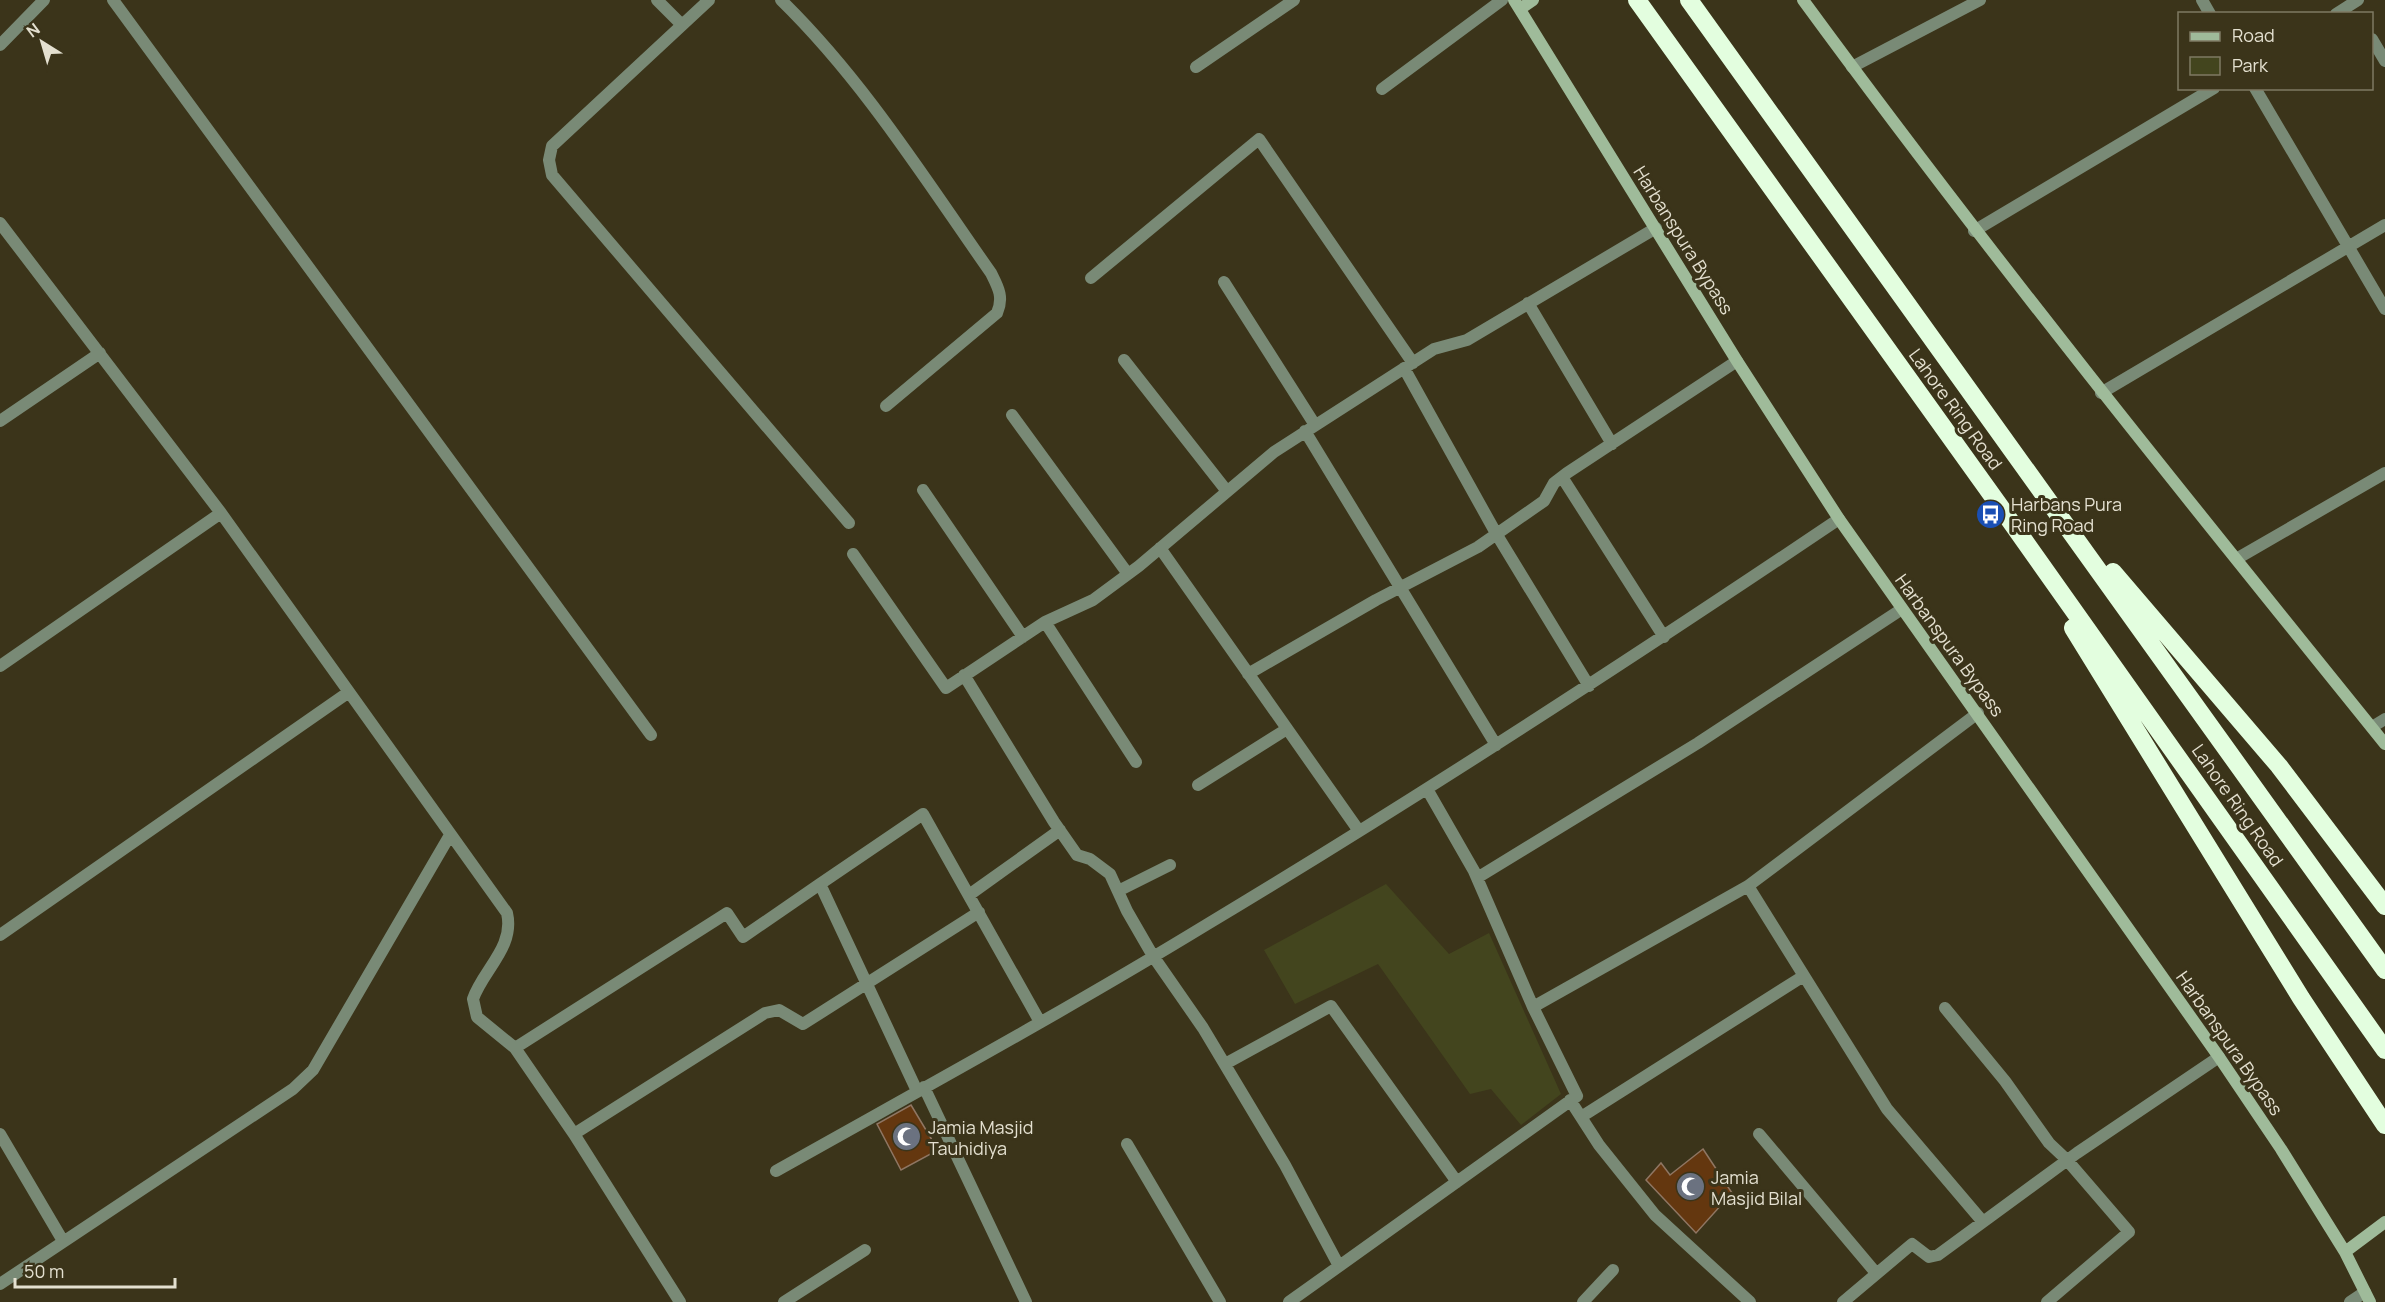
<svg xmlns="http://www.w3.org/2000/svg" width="2385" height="1302" font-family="Manrope,sans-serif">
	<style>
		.green { fill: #43451e }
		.building { fill: #64370f; stroke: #8f7663; stroke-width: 1.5 }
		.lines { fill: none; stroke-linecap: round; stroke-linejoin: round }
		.street { stroke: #798a76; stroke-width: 12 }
		.secondary { stroke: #9fbb9a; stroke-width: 12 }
		.highway { stroke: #e3fedf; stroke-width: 18 }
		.labels { text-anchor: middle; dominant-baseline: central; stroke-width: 6; stroke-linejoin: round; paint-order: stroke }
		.street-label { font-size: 18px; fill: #e4e0d0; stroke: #3b341a }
		.poi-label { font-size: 18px; fill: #e4e0d0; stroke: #3b341a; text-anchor: start }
	</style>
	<rect width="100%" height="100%" fill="#3b341a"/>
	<path class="green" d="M 1386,884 L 1449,954 L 1489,933 L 1561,1094 L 1521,1125 L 1491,1089 L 1470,1094 L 1378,964 L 1295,1004 L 1264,950 Z"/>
	<path class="building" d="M 911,1105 L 938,1150 L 901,1170 L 877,1124 Z
		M 1703,1149 L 1732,1193 L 1696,1233 L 1646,1180 L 1661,1163 L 1670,1175 Z"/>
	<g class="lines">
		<path class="street" d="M 113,0 L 651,735
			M 657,0 L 682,25
			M 709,0 L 552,146 L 549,160 L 552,175 L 849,523
			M 781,0 C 863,80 925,179 991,273 C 998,287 1004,297 997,313 L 886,406
			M 2202,0 L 2210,14
			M 2336,14 L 2358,0
			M 2372,39 L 2385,61
			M 0,45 L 44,0
			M 1196,67 L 1294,0
			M 1852,67 L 1980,0
			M 2255,88 L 2385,309
			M 1382,89 L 1502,0
			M 0,223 L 221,513 L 507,913 C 515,947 483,970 473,999 L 477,1017 L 515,1048 L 574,1134 L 680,1302
			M 1974,231 L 2214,88
			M 1091,278 L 1259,139 L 1413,363
			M 1224,282 L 1315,425
			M 1528,303 L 1612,444
			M 1124,360 L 1226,490
			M 1404,368 L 1497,535 L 1589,686
			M 2101,393 L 2385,225
			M 1012,415 L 1128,574
			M 0,421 L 100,353
			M 1305,431 L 1496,745
			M 1562,477 L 1664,637
			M 923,490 L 1023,637
			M 1160,548 L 1359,831
			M 853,554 L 946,688 L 1045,622 L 1093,600 L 1139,566 L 1274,452 L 1434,349 L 1467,340 L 1656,228
			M 2238,558 L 2385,473
			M 1045,622 L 1136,762
			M 0,666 L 221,513
			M 1248,674 L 1376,600 L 1478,547 L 1544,501 L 1554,483 L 1567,473 L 1737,361
			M 964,675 L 1054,822 L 1077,855 L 1090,859 L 1110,874 L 1127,911 L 1153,956 L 1203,1028 L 1285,1165 L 1339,1266
			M 2372,727 L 2385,719
			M 1198,785 L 1287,729
			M 1427,789 L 1474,871 L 1533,1007
			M 1477,878 L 1698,743 L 1902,609
			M 820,884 L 923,814 L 1040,1022
			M 1748,886 L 1887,1109 L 1983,1222
			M 1118,891 L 1170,865
			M 969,895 L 1060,830
			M 0,935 L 349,692
			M 1945,1008 L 2005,1081 L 2049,1143 L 2067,1160 L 2129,1232 L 2047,1302
			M 515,1048 L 727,913 L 743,937 L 820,884 L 917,1091
			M 1225,1064 L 1331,1006 L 1457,1182
			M 924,1087 L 1026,1302
			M 1570,1100 L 1599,1145 L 1655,1215 L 1750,1302
			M 1581,1117 L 1802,977
			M 0,1134 L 63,1241
			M 574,1134 L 765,1013 L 779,1010 L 803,1024 L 979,912
			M 1759,1134 L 1876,1273
			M 1127,1144 L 1220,1302
			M 776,1171 C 920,1090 1065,1011 1206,925 C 1421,796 1631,659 1839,519
			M 0,1284 L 293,1089 L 313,1070 L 450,835
			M 784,1302 L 865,1250
			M 1289,1302 L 1577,1096 L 1533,1007 L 1748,886 L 1978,713
			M 1583,1302 L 1613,1270
			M 1843,1302 L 1912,1244 L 1929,1257 L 1938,1255 L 2077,1153 L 2219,1057
			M 2350,1302 L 2365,1292"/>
		<path class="secondary" d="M 1514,0 L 1737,361 L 1839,519 L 2219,1057 L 2281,1149 L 2345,1252 L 2370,1302
			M 1803,0 C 1989,254 2187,499 2385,744
			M 1520,9 L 1533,0
			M 2345,1252 L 2385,1222"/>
		<path class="highway" d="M 1637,0 L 1999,505 L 2385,1050
			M 1689,0 L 2385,970
			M 2113,572 L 2279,766 L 2385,906
			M 2073,628 L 2301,998 L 2385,1125"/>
	</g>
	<defs>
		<symbol id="bus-disc" viewBox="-11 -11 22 22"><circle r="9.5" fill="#1a4fb4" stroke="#3b341a"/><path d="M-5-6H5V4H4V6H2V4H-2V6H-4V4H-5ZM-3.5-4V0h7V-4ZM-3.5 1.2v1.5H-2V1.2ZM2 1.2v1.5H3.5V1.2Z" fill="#fff"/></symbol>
		<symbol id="mosque-disc" viewBox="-11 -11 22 22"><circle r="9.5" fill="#6b7280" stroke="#3b341a"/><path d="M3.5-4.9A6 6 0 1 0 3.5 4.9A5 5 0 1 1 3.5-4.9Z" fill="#fff"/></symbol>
	</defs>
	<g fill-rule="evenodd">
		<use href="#bus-disc" x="1974" y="498" width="33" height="33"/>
		<use href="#mosque-disc" x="890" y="1120" width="33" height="33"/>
		<use href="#mosque-disc" x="1674" y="1170" width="33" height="33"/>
	</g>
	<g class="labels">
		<g class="street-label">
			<text transform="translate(1684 240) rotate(58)">Harbanspura Bypass</text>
			<text transform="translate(1956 409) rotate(54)">Lahore Ring Road</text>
			<text transform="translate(1950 645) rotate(54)">Harbanspura Bypass</text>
			<text transform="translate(2238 805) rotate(55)">Lahore Ring Road</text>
			<text transform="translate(2230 1043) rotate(55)">Harbanspura Bypass</text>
		</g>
		<g class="poi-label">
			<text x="2011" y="504">Harbans Pura<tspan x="2011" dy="21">Ring Road</tspan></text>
			<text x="928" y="1127">Jamia Masjid<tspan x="928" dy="21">Tauhidiya</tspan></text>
			<text x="1711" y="1177">Jamia<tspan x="1711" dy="21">Masjid Bilal</tspan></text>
		</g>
	</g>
	<rect x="2178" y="12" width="195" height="78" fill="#3b341a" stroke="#7f7963" stroke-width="1.5"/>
	<rect x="2190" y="32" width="30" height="9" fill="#9fbb9a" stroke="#7f7963" stroke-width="1.5"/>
	<text x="2232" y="42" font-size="18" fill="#e4e0d0">Road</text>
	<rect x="2190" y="57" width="30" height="18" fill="#43451e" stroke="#7f7963" stroke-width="1.5"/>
	<text x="2232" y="72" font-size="18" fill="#e4e0d0">Park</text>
	<g transform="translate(42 42) rotate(323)" stroke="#3b341a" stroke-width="4.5" paint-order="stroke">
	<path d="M0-4.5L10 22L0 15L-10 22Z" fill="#e4e0d0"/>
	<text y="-9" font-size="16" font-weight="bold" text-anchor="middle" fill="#e4e0d0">N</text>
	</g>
	<path d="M15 1278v9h160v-9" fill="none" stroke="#e4e0d0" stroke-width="3"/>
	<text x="24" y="1278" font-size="18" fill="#e4e0d0" stroke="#3b341a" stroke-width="4.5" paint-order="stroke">50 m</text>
</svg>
